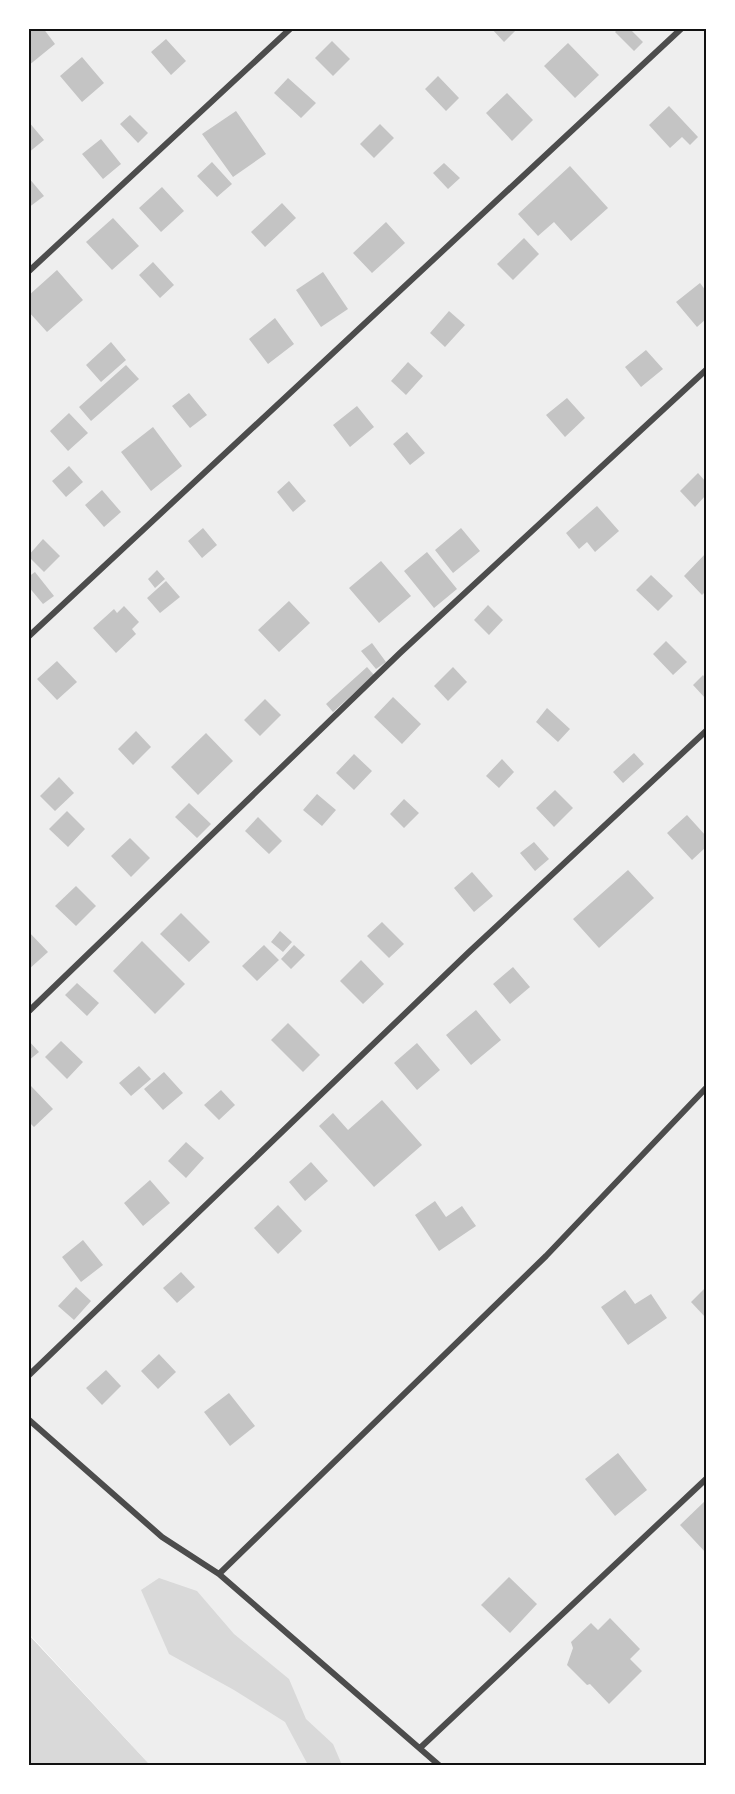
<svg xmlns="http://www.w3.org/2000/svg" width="735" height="1794" font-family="'Source Serif 4',serif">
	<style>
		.green { fill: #eee }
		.water { fill: #d9d9d9 }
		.building { fill: #c4c4c4 }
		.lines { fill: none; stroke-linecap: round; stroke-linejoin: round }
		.minor { stroke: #4c4c4c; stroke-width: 6 }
		.neatline { fill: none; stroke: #111; stroke-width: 2 }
	</style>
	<rect width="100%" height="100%" fill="#fff"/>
	<path class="green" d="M 29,29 L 706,29 L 706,1765 L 150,1765 L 29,1634 Z"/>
	<path class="water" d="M 159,1578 L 197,1591 L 234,1634 L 289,1679 L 306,1719 L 333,1744 L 342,1765 L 308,1765 L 285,1722 L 234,1690 L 169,1654 L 141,1590 Z
		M 28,1634 L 150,1765 L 29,1765 Z"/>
	<path class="building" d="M 28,28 L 43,28 L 55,44 L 28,66 Z
		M 491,28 L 518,28 L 504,42 Z
		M 619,28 L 629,28 L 643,42 L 634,51 L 615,32 Z
		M 166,39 L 186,61 L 171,75 L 151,52 Z
		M 332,41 L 350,59 L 333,76 L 315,58 Z
		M 568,43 L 599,75 L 575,98 L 544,66 Z
		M 82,57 L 104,83 L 82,102 L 60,76 Z
		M 438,76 L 459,98 L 446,111 L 425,89 Z
		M 288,78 L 316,103 L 301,118 L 274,93 Z
		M 507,93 L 533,120 L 512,141 L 486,113 Z
		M 669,106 L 698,137 L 690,145 L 682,137 L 670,148 L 649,125 Z
		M 236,111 L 266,154 L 233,177 L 202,134 Z
		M 130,115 L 148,133 L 138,143 L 120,124 Z
		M 28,121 L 44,140 L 28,153 Z
		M 380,124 L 394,138 L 374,158 L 360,144 Z
		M 101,139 L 121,164 L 103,179 L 82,154 Z
		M 212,162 L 232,184 L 217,197 L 197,176 Z
		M 444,163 L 460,178 L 448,189 L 433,173 Z
		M 570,166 L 608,208 L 571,241 L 554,222 L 538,236 L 518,214 Z
		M 28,177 L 44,196 L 28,208 Z
		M 162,187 L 184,211 L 161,232 L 139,208 Z
		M 282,203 L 296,218 L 265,247 L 251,232 Z
		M 113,218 L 139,246 L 112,270 L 86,242 Z
		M 386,222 L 405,243 L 372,273 L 353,253 Z
		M 524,238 L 539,254 L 513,280 L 497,264 Z
		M 153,262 L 174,285 L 160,298 L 139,275 Z
		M 57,270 L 83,300 L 47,332 L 28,311 L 28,296 Z
		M 323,272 L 348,309 L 321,327 L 296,290 Z
		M 700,283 L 706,291 L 706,319 L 697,327 L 676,302 Z
		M 449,311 L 465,325 L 445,347 L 430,333 Z
		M 275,318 L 294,344 L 268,364 L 249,339 Z
		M 111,342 L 126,360 L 101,382 L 86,365 Z
		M 646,350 L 663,369 L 641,387 L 625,367 Z
		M 408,362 L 423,376 L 406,395 L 391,381 Z
		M 126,365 L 139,379 L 91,421 L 79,407 Z
		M 189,393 L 207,415 L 190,428 L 172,406 Z
		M 567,398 L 585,418 L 565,437 L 546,415 Z
		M 357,406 L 374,427 L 350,447 L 333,425 Z
		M 69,413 L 88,433 L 68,451 L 50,431 Z
		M 153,427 L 182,466 L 151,491 L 121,452 Z
		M 407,432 L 425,453 L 410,465 L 393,444 Z
		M 69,466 L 83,482 L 66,497 L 52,481 Z
		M 698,473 L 706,482 L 706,495 L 695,507 L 680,491 Z
		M 289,481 L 306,501 L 293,512 L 277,492 Z
		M 102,490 L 121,512 L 104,527 L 85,505 Z
		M 597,506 L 619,531 L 595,552 L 587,542 L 579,549 L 566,533 Z
		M 203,528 L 217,545 L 202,558 L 188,541 Z
		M 461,528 L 480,551 L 453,573 L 435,550 Z
		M 43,539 L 60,556 L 44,572 L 28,556 Z
		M 427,552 L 457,589 L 434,608 L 404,571 Z
		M 706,553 L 706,591 L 702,595 L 684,576 Z
		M 381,561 L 411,596 L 379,623 L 349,588 Z
		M 157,570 L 165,579 L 155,588 L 148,579 Z
		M 35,572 L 54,596 L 43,604 L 28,586 L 28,577 Z
		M 651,575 L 673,596 L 658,611 L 636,590 Z
		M 166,581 L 180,597 L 160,613 L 147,598 Z
		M 289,601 L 310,623 L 279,652 L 258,630 Z
		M 488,605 L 503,620 L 489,635 L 474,620 Z
		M 124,606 L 139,622 L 132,629 L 136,634 L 116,653 L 93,628 L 114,609 L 117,613 Z
		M 666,641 L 687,662 L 673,675 L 653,654 Z
		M 372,643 L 386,662 L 376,669 L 361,651 Z
		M 57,661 L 77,682 L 57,700 L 37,679 Z
		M 367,667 L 374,675 L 333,712 L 326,704 Z
		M 453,667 L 467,682 L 448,701 L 434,686 Z
		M 703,675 L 706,679 L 706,699 L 693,685 Z
		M 393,697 L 421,724 L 402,744 L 374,717 Z
		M 265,699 L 281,715 L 260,736 L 244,720 Z
		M 547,708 L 570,729 L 558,742 L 536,722 Z
		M 136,731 L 151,747 L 133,765 L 118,749 Z
		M 206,733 L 233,761 L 198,795 L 171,767 Z
		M 634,753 L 644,764 L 623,783 L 613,772 Z
		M 354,754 L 372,771 L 354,790 L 336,773 Z
		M 502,759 L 514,772 L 499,788 L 486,776 Z
		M 59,777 L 74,793 L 55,811 L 40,796 Z
		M 555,790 L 573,808 L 554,827 L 536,808 Z
		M 317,794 L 336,810 L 322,826 L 303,810 Z
		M 404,799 L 419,813 L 404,828 L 390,814 Z
		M 189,803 L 211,824 L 197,838 L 175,817 Z
		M 67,811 L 85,829 L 68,847 L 49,829 Z
		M 687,815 L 706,836 L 706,847 L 692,860 L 667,833 Z
		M 258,817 L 282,841 L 269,854 L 245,831 Z
		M 130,838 L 150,858 L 131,877 L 111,856 Z
		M 534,842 L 549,859 L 535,871 L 520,853 Z
		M 628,870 L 654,898 L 599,948 L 573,919 Z
		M 472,872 L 493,896 L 474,912 L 454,888 Z
		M 76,886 L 96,906 L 76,926 L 55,906 Z
		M 181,913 L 210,942 L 189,962 L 160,934 Z
		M 382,922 L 404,944 L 389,958 L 367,936 Z
		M 28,931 L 48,952 L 28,970 Z
		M 280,931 L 292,942 L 283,952 L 271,942 Z
		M 142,941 L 185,984 L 155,1014 L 113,971 Z
		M 264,945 L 279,960 L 257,981 L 242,966 Z
		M 294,945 L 305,955 L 291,969 L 281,959 Z
		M 361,960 L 384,984 L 363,1004 L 340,981 Z
		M 513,967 L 530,987 L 510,1004 L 493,984 Z
		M 77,983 L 99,1003 L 87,1016 L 65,995 Z
		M 476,1010 L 501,1040 L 471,1065 L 446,1035 Z
		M 288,1023 L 320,1055 L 303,1072 L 271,1040 Z
		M 28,1040 L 39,1052 L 28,1061 Z
		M 61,1041 L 83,1062 L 67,1079 L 45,1057 Z
		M 417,1043 L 440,1070 L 417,1090 L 394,1063 Z
		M 139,1066 L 151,1079 L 131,1096 L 119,1083 Z
		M 164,1072 L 183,1093 L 163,1110 L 144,1089 Z
		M 31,1086 L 53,1109 L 34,1127 L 28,1121 L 28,1089 Z
		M 221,1090 L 235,1105 L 219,1120 L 204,1105 Z
		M 382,1100 L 422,1145 L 374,1187 L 319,1126 L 333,1113 L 348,1130 Z
		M 186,1142 L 204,1158 L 186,1178 L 168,1161 Z
		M 311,1162 L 328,1181 L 305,1201 L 289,1182 Z
		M 150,1180 L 170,1203 L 143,1226 L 124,1203 Z
		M 435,1201 L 446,1217 L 462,1206 L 476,1226 L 439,1251 L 415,1215 Z
		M 278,1205 L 302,1231 L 278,1254 L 254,1228 Z
		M 83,1240 L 103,1265 L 81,1282 L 62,1257 Z
		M 181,1272 L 195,1287 L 177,1303 L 163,1288 Z
		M 76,1287 L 91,1301 L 74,1320 L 58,1306 Z
		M 706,1287 L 706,1318 L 691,1302 Z
		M 625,1290 L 635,1304 L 651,1294 L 667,1318 L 628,1345 L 601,1307 Z
		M 159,1354 L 176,1372 L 158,1389 L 141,1371 Z
		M 106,1370 L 121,1386 L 102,1405 L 86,1388 Z
		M 229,1393 L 255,1426 L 230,1446 L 204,1412 Z
		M 618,1453 L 647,1490 L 615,1516 L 585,1479 Z
		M 706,1500 L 706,1553 L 680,1525 Z
		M 509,1577 L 537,1604 L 510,1633 L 481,1605 Z
		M 610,1618 L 640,1649 L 630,1659 L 642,1671 L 609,1704 L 590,1684 L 587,1685 L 567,1665 L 573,1648 L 571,1642 L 591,1623 L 598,1630 Z"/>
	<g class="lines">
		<path class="minor" d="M 28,272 L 291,28
			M 28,637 L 682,28
			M 28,1012 L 400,653 L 706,370
			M 28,1376 L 468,953 L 706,731
			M 28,1419 L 162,1537 L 219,1574 L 440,1766
			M 219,1574 L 546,1256 L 706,1088
			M 420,1748 L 706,1479"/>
	</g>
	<rect width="735" height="1794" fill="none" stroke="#ffffff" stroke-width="60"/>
	<rect x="30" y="30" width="675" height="1734" class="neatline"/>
</svg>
